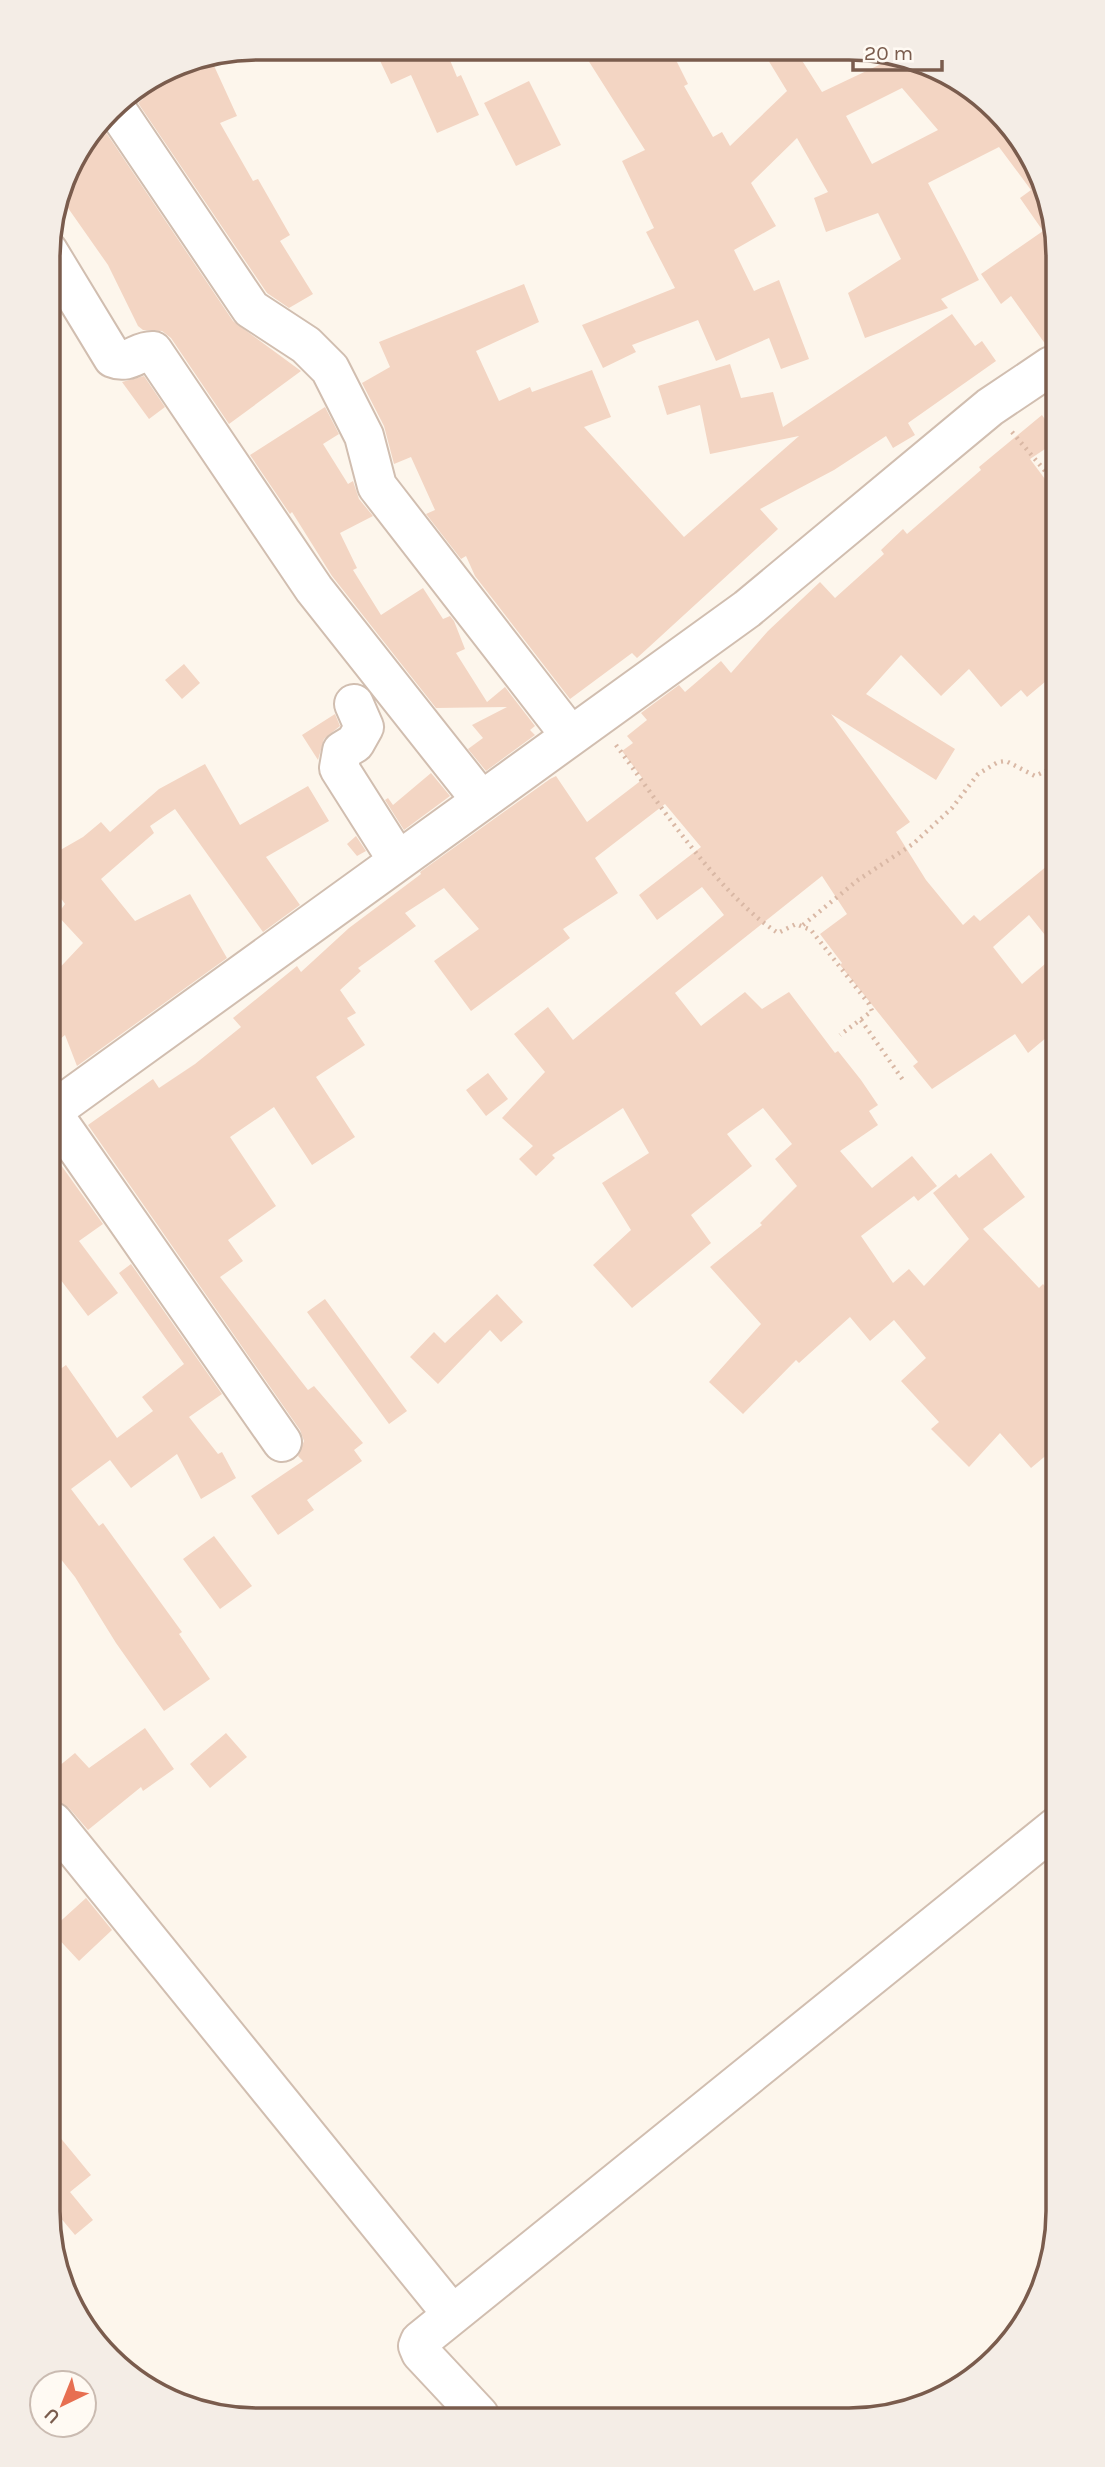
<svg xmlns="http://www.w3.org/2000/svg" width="1105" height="2467" font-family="Karla,sans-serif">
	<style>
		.building { fill: #f3d5c3; fill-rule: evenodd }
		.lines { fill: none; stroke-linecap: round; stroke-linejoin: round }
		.minor-casing { stroke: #d1beb0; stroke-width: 42 }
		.path { stroke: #d9b8a5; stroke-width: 4.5; stroke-dasharray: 2 5; stroke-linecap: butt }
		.minor { stroke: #fff; stroke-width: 38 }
		.rim { fill: none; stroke: #7a5c4d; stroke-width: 3.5 }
	</style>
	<rect width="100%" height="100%" fill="#fdf6ec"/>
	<path class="building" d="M 374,48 L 445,48 L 457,77 L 461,75 L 479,115 L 437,133 L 411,75 L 391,84 Z
		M 581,49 L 671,50 L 688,84 L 684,86 L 713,137 L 722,132 L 730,146 L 787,91 L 762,50 L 796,51 L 822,92 L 898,56 L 987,100 L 1023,141 L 1051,202 L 1051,344 L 1046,345 L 1011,296 L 1001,304 L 981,274 L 1043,231 L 1020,198 L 1031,190 L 999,147 L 928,183 L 979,280 L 941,299 L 948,308 L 865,338 L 848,293 L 901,259 L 878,213 L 826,232 L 814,198 L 828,192 L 797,138 L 751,183 L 776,226 L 734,250 L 754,291 L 779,280 L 809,359 L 781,369 L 769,338 L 716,361 L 698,320 L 632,345 L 636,352 L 603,368 L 582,325 L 675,288 L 646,232 L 654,228 L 622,161 L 645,150 ZM 902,88 L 938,130 L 872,164 L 846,116 Z
		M 210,57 L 237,116 L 220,123 L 253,181 L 258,179 L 290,235 L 280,241 L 313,294 L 289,308 L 267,293 L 138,103 L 143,99 L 139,92 Z
		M 529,81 L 561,145 L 516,166 L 484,103 Z
		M 101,125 L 233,321 L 301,371 L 229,424 L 171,338 L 162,331 L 143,330 L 138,326 L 108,265 L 61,198 L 69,164 Z
		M 524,284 L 539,322 L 476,351 L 499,401 L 530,387 L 532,392 L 592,370 L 611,417 L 584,427 L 684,537 L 799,436 L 710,454 L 700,405 L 667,415 L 658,386 L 730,364 L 741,398 L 773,392 L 783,427 L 952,314 L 975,346 L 982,341 L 996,361 L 908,423 L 915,435 L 893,448 L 886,436 L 834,470 L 760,509 L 778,529 L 637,658 L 632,653 L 570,699 L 475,576 L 466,556 L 461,559 L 426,514 L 435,510 L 411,457 L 394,464 L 384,426 L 362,383 L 390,367 L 379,342 Z
		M 144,376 L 165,407 L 149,419 L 122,382 Z
		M 325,407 L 339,434 L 323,444 L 348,484 L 353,481 L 359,499 L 373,516 L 340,533 L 357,568 L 353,570 L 381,615 L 423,588 L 443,619 L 450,616 L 454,621 L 465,649 L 456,653 L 487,702 L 505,687 L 535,726 L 530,730 L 535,735 L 486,771 L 468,749 L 483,738 L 472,725 L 507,707 L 436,708 L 332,576 L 292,512 L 290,514 L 250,455 Z
		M 1042,415 L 1051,428 L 1051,445 L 1030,459 L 1051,487 L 1052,676 L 1027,697 L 1021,690 L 1001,707 L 969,669 L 941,696 L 901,655 L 866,694 L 955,749 L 936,780 L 831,714 L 910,822 L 896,832 L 926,880 L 963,925 L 974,915 L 980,921 L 1053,861 L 1053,945 L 1029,915 L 993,947 L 1022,984 L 1053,957 L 1053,1032 L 1028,1053 L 1015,1034 L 932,1089 L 913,1066 L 918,1062 L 840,965 L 842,963 L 820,934 L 847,914 L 822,876 L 675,993 L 701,1026 L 745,992 L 762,1009 L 789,992 L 835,1053 L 838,1051 L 861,1080 L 878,1105 L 869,1111 L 878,1125 L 840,1151 L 872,1188 L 912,1156 L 937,1186 L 918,1201 L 914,1196 L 861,1236 L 893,1283 L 909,1269 L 924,1286 L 969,1239 L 933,1193 L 956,1174 L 959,1178 L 991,1153 L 1025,1197 L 983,1229 L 1039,1288 L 1043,1284 L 1054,1296 L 1055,1448 L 1031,1468 L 1000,1433 L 969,1467 L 931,1429 L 939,1422 L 901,1381 L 926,1358 L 894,1320 L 870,1341 L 850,1317 L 799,1363 L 796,1360 L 743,1414 L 709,1382 L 761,1324 L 710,1267 L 762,1225 L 760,1223 L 797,1186 L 775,1159 L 792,1144 L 763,1108 L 727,1134 L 752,1166 L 691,1215 L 711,1243 L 632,1308 L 593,1265 L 631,1230 L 602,1183 L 649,1153 L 623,1108 L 552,1155 L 555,1158 L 536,1176 L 519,1159 L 533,1146 L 502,1118 L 545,1072 L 514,1034 L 548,1007 L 573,1040 L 724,915 L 702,887 L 657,920 L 639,895 L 701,847 L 665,804 L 595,858 L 618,893 L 563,929 L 570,938 L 471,1011 L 434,961 L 479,929 L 444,888 L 405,913 L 416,926 L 358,968 L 361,971 L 340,990 L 356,1013 L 347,1018 L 365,1045 L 316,1077 L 355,1137 L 312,1165 L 274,1107 L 230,1137 L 276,1206 L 228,1240 L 243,1261 L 220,1277 L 308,1390 L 314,1386 L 363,1443 L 354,1450 L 362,1461 L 307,1500 L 314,1510 L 278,1535 L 251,1496 L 303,1461 L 298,1456 L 304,1441 L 300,1430 L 88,1125 L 153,1079 L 159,1088 L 195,1064 L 241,1027 L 233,1018 L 297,966 L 301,972 L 349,928 L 421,874 L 420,872 L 550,779 L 556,776 L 587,822 L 643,779 L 622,751 L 633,743 L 627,736 L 647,720 L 641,713 L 679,685 L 685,692 L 721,661 L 731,673 L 768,631 L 820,582 L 835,598 L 884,554 L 881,550 L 903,529 L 907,534 L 981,470 L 979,467 Z
		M 184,664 L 200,683 L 182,699 L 165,680 Z
		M 335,714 L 340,726 L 324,739 L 318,760 L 302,735 Z
		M 205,764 L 240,825 L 308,786 L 329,821 L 266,857 L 300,905 L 263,932 L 175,809 L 150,826 L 154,833 L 101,879 L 135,921 L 190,894 L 227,958 L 77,1066 L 65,1035 L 50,1047 L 50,978 L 83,943 L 57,915 L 65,904 L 50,883 L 50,856 L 83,837 L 101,822 L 110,832 L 159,789 Z
		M 431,773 L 450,796 L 404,830 L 385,800 L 388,798 L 393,805 Z
		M 356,836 L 366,851 L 357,856 L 347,844 Z
		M 488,1073 L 508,1099 L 486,1116 L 466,1090 Z
		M 51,1151 L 103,1224 L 79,1241 L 118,1293 L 88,1316 L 51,1267 Z
		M 131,1264 L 222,1394 L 189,1417 L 218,1454 L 222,1452 L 236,1478 L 201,1499 L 177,1454 L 131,1488 L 110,1460 L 71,1489 L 99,1526 L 103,1523 L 182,1632 L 179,1634 L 210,1679 L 164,1711 L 116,1643 L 75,1577 L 52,1548 L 52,1375 L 66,1365 L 117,1438 L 153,1411 L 142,1397 L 184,1364 L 119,1273 Z
		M 497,1294 L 523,1322 L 501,1342 L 490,1330 L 438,1384 L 410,1357 L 434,1332 L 445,1343 Z
		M 325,1299 L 407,1411 L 389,1424 L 307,1312 Z
		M 214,1536 L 252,1586 L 220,1609 L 183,1559 Z
		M 145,1728 L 174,1769 L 143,1791 L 141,1787 L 88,1830 L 69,1808 L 53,1801 L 53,1771 L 75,1753 L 89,1768 Z
		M 226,1733 L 247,1757 L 210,1788 L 190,1764 Z
		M 86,1898 L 112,1930 L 79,1961 L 53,1933 L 53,1928 Z
		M 54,2130 L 91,2175 L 70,2192 L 93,2220 L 75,2235 L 54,2210 Z"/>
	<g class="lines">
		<defs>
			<path id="minor" d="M 114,106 L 251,309 L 306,345 L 330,369 L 364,436 L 377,486 L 570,735
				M 48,251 L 113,358 C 130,365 138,350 153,351 L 314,589 L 481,800
				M 354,704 L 364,727 L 355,743 L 342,751 L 339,768 L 398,861
				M 51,1111 L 282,1442
				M 51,1112 L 747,609 L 990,407 L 1051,366
				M 53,1822 L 452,2314
				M 479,2415 L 421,2353 L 418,2346 L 420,2341 L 1056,1827"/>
		</defs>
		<use href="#minor" class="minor-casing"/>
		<path class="path" d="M 1012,432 L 1051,478
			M 616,745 C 658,802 719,895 778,933 L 796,924 L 811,930 L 869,1004 L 872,1011 L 840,1035
			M 803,925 L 858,880 L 913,844 L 952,808 L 978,774 L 998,762 L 1006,761 L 1035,776 L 1052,768
			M 861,1020 L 905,1083"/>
		<use href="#minor" class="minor"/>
	</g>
	<path d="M0 0H1105V2467H0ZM257 60H849A197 197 0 0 1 1046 257V2211A197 197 0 0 1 849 2408H257A197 197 0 0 1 60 2211V257A197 197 0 0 1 257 60Z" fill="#f4ede6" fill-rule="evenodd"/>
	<path class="rim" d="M257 60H849A197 197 0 0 1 1046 257V2211A197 197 0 0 1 849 2408H257A197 197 0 0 1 60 2211V257A197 197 0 0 1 257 60Z"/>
	<g transform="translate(63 2404) rotate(223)"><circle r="33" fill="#fffaf3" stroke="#cabbb1" stroke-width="2"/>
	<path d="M0-5L12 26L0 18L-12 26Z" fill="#e76f51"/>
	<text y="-10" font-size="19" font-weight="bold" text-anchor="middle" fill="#7a5c4d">U</text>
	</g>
	<path d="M853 60v10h89v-10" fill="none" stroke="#7a5c4d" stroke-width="3.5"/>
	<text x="864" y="60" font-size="21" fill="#7a5c4d" stroke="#fffaf3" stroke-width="5" paint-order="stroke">20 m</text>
</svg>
